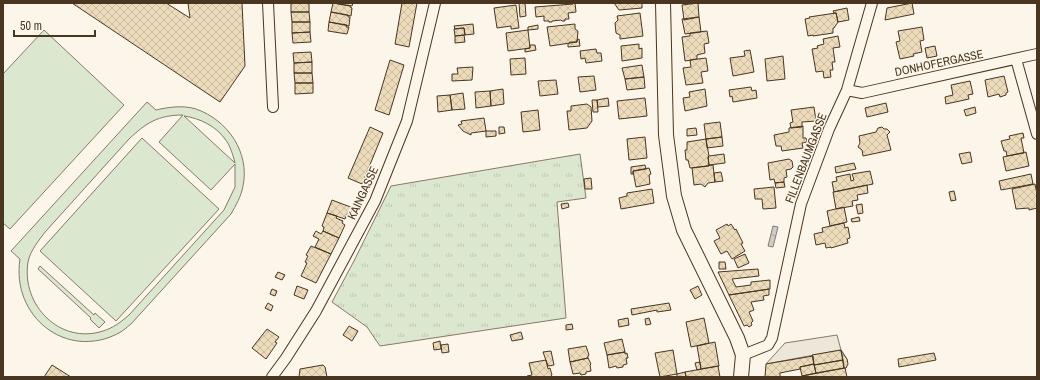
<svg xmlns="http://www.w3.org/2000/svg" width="1040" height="380" font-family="'Archivo Narrow',sans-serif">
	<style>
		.grass { fill: url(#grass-tufts); stroke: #887966 }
		.park { fill: #dce7d0; stroke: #887966; fill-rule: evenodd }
		.parking { fill: #ede7d9; stroke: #887966 }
		.water { fill: url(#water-ripples); stroke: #887966 }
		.building { fill: url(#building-cross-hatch); stroke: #4a3520 }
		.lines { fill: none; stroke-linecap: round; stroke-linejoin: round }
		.street-casing { stroke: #4a3520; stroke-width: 12 }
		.secondary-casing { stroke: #4a3520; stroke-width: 16 }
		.street { stroke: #fbf6e9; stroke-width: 10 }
		.secondary { stroke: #fbf6e9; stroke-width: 14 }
		.labels { text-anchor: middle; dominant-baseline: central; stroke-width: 3; stroke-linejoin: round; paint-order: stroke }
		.street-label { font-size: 12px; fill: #4a3520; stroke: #fbf6e9 }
	</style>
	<defs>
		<pattern id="grass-tufts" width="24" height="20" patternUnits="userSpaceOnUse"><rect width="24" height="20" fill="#dce7d0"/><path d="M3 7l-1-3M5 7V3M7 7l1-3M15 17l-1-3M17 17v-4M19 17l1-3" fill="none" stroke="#bec7b2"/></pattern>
		<pattern id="water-ripples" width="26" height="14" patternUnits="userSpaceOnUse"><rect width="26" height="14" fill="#c9cecd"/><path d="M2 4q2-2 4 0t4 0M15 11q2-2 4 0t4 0" fill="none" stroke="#a5a8a6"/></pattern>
		<pattern id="building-cross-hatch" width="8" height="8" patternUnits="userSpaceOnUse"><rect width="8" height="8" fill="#ecdcbc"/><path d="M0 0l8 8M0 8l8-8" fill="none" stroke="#ccbda1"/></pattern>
	</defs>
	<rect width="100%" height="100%" fill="#fbf6e9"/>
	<path class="grass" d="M 580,154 L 586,198 L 557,202 L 566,318 L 380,346 L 367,327 L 332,302 L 354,261 L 391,186 Z"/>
	<path class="park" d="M 44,30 L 124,105 L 10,229 L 3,223 L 3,74 Z
		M 147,102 L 156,110 C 169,107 183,105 196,109 C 228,120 250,153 243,186 C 241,197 236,205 231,214 L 131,324 C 127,327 123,331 119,333 C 66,361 11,316 20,259 L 11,251 ZM 183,115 L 159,142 L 211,190 L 235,164 L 235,187 L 224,210 L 129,315 C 121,322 113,328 103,331 C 60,345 21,305 28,262 C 30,251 39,240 46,231 L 129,139 C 146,123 158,115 183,115 ZM 184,116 C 199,118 216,126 225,139 C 230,145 233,155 235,163 Z
		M 142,138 L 219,209 L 116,321 L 40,251 Z
		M 40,266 L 94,315 L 95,313 L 105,322 L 99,328 L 90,319 L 91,318 L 38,269 Z"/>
	<path class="parking" d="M 837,335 L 841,350 L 766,364 L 785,343 Z"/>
	<path class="water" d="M 773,226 L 778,227 L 773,247 L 768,246 Z"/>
	<path class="building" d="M 72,3 L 166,3 L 190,18 L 188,3 L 242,3 L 245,66 L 220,102 Z
		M 291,3 L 309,3 L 309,12 L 291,12 Z
		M 333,3 L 350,6 L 350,7 L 352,8 L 351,16 L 331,12 Z
		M 333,3 L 353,3 L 352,6 Z
		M 402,3 L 417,3 L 409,47 L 395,44 Z
		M 519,3 L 525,3 L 526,16 L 520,17 Z
		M 573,3 L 575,3 L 576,12 L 568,13 L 569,19 L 565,19 L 565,21 L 562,21 L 561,20 L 552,21 L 552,22 L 549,22 L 549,21 L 544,21 L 544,16 L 536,17 L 535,7 L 573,4 Z
		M 614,3 L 642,3 L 642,8 L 619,10 Z
		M 698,3 L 699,17 L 684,20 L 682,5 Z
		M 912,3 L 914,14 L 885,20 L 887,8 Z
		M 516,5 L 519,28 L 511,29 L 511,26 L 497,28 L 494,8 Z
		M 847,8 L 849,20 L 838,22 L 836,13 L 834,13 L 833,11 Z
		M 291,12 L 309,12 L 310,22 L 292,22 Z
		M 331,12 L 348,15 L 348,17 L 350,17 L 349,26 L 329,22 Z
		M 640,13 L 643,36 L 620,39 L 620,35 L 616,33 L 615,23 L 618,20 L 617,16 Z
		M 836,13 L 838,22 L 834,28 L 833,28 L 833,33 L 813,36 L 813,35 L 808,36 L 805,19 L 810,18 L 809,17 Z
		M 699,17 L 701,32 L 685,34 L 682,19 Z
		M 292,22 L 310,22 L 310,32 L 292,33 Z
		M 329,22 L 347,25 L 346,27 L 349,27 L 347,34 L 328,31 Z
		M 473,24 L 474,34 L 465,35 L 464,28 L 455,29 L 454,26 Z
		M 575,24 L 575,29 L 578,31 L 577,42 L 550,46 L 547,27 Z
		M 538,25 L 538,29 L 528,30 L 528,27 Z
		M 922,27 L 924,40 L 920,41 L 922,52 L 913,54 L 914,56 L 900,59 L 896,42 L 900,41 L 898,31 Z
		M 464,28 L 465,35 L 455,36 L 454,29 Z
		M 528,30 L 530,48 L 508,51 L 506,33 Z
		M 707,31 L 709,43 L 704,44 L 705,53 L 697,55 L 697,59 L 685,61 L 682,37 L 690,36 L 690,33 Z
		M 310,32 L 311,42 L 293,43 L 292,33 Z
		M 464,35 L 465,42 L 455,43 L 455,36 Z
		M 838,36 L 840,47 L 833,48 L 835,62 L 832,62 L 833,70 L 830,70 L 831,77 L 824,78 L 823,71 L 816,72 L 812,49 L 818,48 L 817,46 L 824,44 L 823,39 Z
		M 579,39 L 580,46 L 568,47 L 568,44 L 570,42 L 577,42 L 577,40 Z
		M 639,44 L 639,49 L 642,48 L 642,58 L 622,61 L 621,46 Z
		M 530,45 L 535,45 L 536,50 L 525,52 L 525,49 L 530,48 Z
		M 935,46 L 937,56 L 927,58 L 925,48 Z
		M 596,49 L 597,53 L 601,53 L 602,61 L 586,63 L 585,58 L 581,59 L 580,51 Z
		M 750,50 L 754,72 L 733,76 L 730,58 L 745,56 L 744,51 Z
		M 311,52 L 312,62 L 294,63 L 293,53 Z
		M 783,56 L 785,79 L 767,81 L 765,59 Z
		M 525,58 L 526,74 L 511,75 L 510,59 Z
		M 706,58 L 708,71 L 701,72 L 703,83 L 686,85 L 683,68 L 691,67 L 690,60 Z
		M 390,60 L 404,65 L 389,115 L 375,110 Z
		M 312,62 L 312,73 L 294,73 L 294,63 Z
		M 642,65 L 644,77 L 625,79 L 622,68 Z
		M 473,67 L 472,80 L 452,81 L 452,74 L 458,74 L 457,68 Z
		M 294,73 L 312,73 L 313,83 L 295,83 Z
		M 594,76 L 596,90 L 580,92 L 578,77 Z
		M 1004,76 L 1008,92 L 1006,93 L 1006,95 L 1000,97 L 999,94 L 988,97 L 985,80 Z
		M 644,77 L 645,88 L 627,90 L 625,79 Z
		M 556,80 L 558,94 L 540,96 L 538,81 Z
		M 970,81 L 973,94 L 968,95 L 969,99 L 946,104 L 945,97 L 953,95 L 951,85 Z
		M 295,83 L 313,83 L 313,93 L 295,94 Z
		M 751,87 L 752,91 L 756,90 L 757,98 L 733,102 L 732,96 L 730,97 L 729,90 Z
		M 503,89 L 504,104 L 491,106 L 490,91 Z
		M 705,89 L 707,106 L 685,111 L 683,98 L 690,97 L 689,92 Z
		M 490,91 L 491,106 L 476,108 L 475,92 Z
		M 463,93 L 465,109 L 452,110 L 450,95 Z
		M 450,95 L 452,110 L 438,112 L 437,96 Z
		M 608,98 L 609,106 L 598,107 L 597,100 Z
		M 645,98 L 647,116 L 619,119 L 617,101 Z
		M 592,100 L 597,100 L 598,112 L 593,112 Z
		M 886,103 L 888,112 L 867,117 L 865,108 Z
		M 587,104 L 591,107 L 592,121 L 587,128 L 569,130 L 567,111 L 571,111 L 571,106 Z
		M 814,107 L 816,121 L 802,122 L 802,127 L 791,128 L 790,123 L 793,122 L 791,110 Z
		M 975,107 L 976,113 L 966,116 L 964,110 Z
		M 538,110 L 540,130 L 523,132 L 521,112 Z
		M 484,118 L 486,131 L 471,133 L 471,135 L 463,131 L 458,125 L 462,124 L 461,121 Z
		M 720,122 L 722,137 L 706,139 L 704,124 Z
		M 803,126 L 803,138 L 806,138 L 807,142 L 802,143 L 803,148 L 782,151 L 781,146 L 776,146 L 774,135 L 789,132 L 789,128 Z
		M 370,127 L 383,133 L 362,184 L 348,178 Z
		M 499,127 L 504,127 L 505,133 L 499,134 Z
		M 882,127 L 884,129 L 887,129 L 890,132 L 887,135 L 891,150 L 863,156 L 862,150 L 858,147 L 860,143 L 859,136 L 876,132 L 878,128 Z
		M 696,128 L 697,135 L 687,136 L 687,129 Z
		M 486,131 L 496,131 L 496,136 L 486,137 Z
		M 1023,133 L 1024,138 L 1021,138 L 1024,153 L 1007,156 L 1006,151 L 1004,151 L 1001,141 L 1010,139 L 1009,136 Z
		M 645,137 L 647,158 L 629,160 L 627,139 Z
		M 722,137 L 723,146 L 707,148 L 706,139 Z
		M 706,139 L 709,156 L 708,157 L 709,166 L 690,168 L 688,160 L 686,160 L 685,150 L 687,150 L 687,142 Z
		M 970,152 L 972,162 L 962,164 L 959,154 Z
		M 1026,152 L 1029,166 L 1006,171 L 1003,157 Z
		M 724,154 L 725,163 L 709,165 L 708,157 L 709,156 Z
		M 789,159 L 792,161 L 793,167 L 791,169 L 786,170 L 787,177 L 784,178 L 784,182 L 775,183 L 774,179 L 770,180 L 768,163 Z
		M 854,163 L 856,169 L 836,173 L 835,167 Z
		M 645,165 L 646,169 L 633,171 L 633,174 L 631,174 L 631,167 Z
		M 713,165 L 715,182 L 708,183 L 705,187 L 701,184 L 694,185 L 692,168 Z
		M 649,168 L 651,174 L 649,175 L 650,184 L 636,187 L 633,171 Z
		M 870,171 L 873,184 L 834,192 L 832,182 L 837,181 L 836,177 L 850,174 L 851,181 L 854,180 L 852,174 Z
		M 721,172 L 723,181 L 715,182 L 714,173 Z
		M 1031,174 L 1033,184 L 1001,190 L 999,181 Z
		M 591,178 L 592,189 L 585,189 L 584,179 Z
		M 784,182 L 785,187 L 776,188 L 775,183 Z
		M 1035,184 L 1037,194 L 1037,208 L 1029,210 L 1029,208 L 1016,209 L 1012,189 Z
		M 867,185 L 868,193 L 857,195 L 858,200 L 852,201 L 853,206 L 836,209 L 833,192 Z
		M 774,187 L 776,208 L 763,209 L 762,199 L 755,199 L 754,189 Z
		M 652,189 L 654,203 L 621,209 L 619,198 L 627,196 L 627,193 Z
		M 954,191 L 956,200 L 951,201 L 949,192 Z
		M 332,200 L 353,208 L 350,215 L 347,214 L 345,219 L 327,213 Z
		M 568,203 L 569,207 L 562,209 L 561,204 Z
		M 862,204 L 863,213 L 858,214 L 856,205 Z
		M 844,207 L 847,222 L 830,226 L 827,211 Z
		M 327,213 L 337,216 L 336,218 L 343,221 L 342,223 L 345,225 L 339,238 L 323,231 L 324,227 L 322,226 Z
		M 859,217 L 860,221 L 852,222 L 851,219 Z
		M 844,223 L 845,228 L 848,227 L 850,238 L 847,239 L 848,243 L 831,248 L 831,247 L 826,248 L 825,243 L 816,245 L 814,234 L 823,232 L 822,228 Z
		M 727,224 L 728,226 L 731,224 L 735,230 L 736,229 L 743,243 L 741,244 L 745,251 L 732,259 L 727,251 L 721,254 L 714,241 L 720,238 L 716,230 Z
		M 316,231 L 321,234 L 323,231 L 339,238 L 331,254 L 315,247 L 319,239 L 313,236 Z
		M 311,246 L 331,254 L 316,283 L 301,276 L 307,263 L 305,262 L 308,256 L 306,255 Z
		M 745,254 L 749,263 L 738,268 L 734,259 Z
		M 719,262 L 725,262 L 726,269 L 719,269 Z
		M 758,269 L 759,276 L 732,279 L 736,287 L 751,285 L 751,282 L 770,280 L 770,289 L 729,295 L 718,272 Z
		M 278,272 L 285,275 L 282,280 L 275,277 Z
		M 297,286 L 308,290 L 304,299 L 294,295 Z
		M 698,286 L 702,295 L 695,299 L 690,290 Z
		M 272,289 L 277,291 L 275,296 L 270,294 Z
		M 769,289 L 769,295 L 763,296 L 764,300 L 751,302 L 754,310 L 749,312 L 753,321 L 751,323 L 752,325 L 749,327 L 747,325 L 744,326 L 729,295 Z
		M 268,303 L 273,306 L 271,311 L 265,308 Z
		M 669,303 L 671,310 L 657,312 L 657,310 L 632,315 L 631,309 Z
		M 628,318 L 629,325 L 619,327 L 618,320 Z
		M 649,318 L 651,324 L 646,325 L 645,319 Z
		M 704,318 L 709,343 L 691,347 L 686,322 Z
		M 572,324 L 573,329 L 566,330 L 566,325 Z
		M 349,326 L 358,331 L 352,341 L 343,335 Z
		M 267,329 L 279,337 L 275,342 L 277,343 L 266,359 L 252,348 Z
		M 521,332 L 523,339 L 512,341 L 510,335 Z
		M 622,339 L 625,352 L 607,355 L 604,343 Z
		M 440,341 L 441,349 L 434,350 L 433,343 Z
		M 715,342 L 719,366 L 701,369 L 697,346 Z
		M 448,344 L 449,352 L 442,353 L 441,345 Z
		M 586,346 L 589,355 L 588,356 L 588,358 L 570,362 L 568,349 Z
		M 673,350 L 677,374 L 660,377 L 655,353 Z
		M 841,350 L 847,359 L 848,364 L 846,368 L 844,368 Z
		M 841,350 L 843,360 L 814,365 L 812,355 Z
		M 551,351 L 554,365 L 548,366 L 543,352 Z
		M 625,352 L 625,354 L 627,353 L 628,358 L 626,358 L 627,364 L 623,365 L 623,367 L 617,368 L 616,366 L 609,368 L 607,355 Z
		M 934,353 L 936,360 L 899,367 L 898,359 Z
		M 813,356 L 814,364 L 800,367 L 800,369 L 780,373 L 780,377 L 765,377 L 766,364 Z
		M 588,358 L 591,364 L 590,365 L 591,371 L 586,372 L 586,374 L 581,375 L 580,373 L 573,374 L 570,362 Z
		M 546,360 L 548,369 L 550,368 L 552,375 L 550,377 L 527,377 L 527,376 L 532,375 L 529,363 Z
		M 843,360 L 844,368 L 816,373 L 814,365 Z
		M 700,362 L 701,369 L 697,370 L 695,363 Z
		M 814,364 L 816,373 L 802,376 L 800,367 Z
		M 52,365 L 71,377 L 44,377 Z
		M 323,365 L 325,367 L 327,377 L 299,377 L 300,369 Z
		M 718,366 L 720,377 L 686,377 L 685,372 Z
		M 845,368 L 847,377 L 802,377 L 802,376 Z
		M 685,372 L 686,377 L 677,377 L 677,374 Z"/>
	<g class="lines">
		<defs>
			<path id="street" d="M 268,3 L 273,107
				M 1016,59 L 1037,134
				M 847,90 L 862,93 L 1037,54
				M 743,355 L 768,345 L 772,338 L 801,204 L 829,129 L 847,90 L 872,3
				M 272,377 L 286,358 L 316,311 L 375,201 L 407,121 L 435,3"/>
			<path id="secondary" d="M 663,3 L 666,135 L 674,196 L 684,230 L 737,338 L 743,355 L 741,377"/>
		</defs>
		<use href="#street" class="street-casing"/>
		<use href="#secondary" class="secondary-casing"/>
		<use href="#street" class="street"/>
		<use href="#secondary" class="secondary"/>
	</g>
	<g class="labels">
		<g class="street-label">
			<text transform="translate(939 63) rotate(-12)">DONHOFERGASSE</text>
			<text transform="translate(806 158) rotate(-69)">FILLENBAUMGASSE</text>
			<text transform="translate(363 193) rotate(-65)">KAINGASSE</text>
		</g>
	</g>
	<rect width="1040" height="380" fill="none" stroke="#4a3520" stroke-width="8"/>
	<path d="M14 30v6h81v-6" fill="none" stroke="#4a3520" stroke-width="2"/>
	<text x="20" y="30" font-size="12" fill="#4a3520" stroke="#fbf6e9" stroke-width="3" paint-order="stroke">50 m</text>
</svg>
